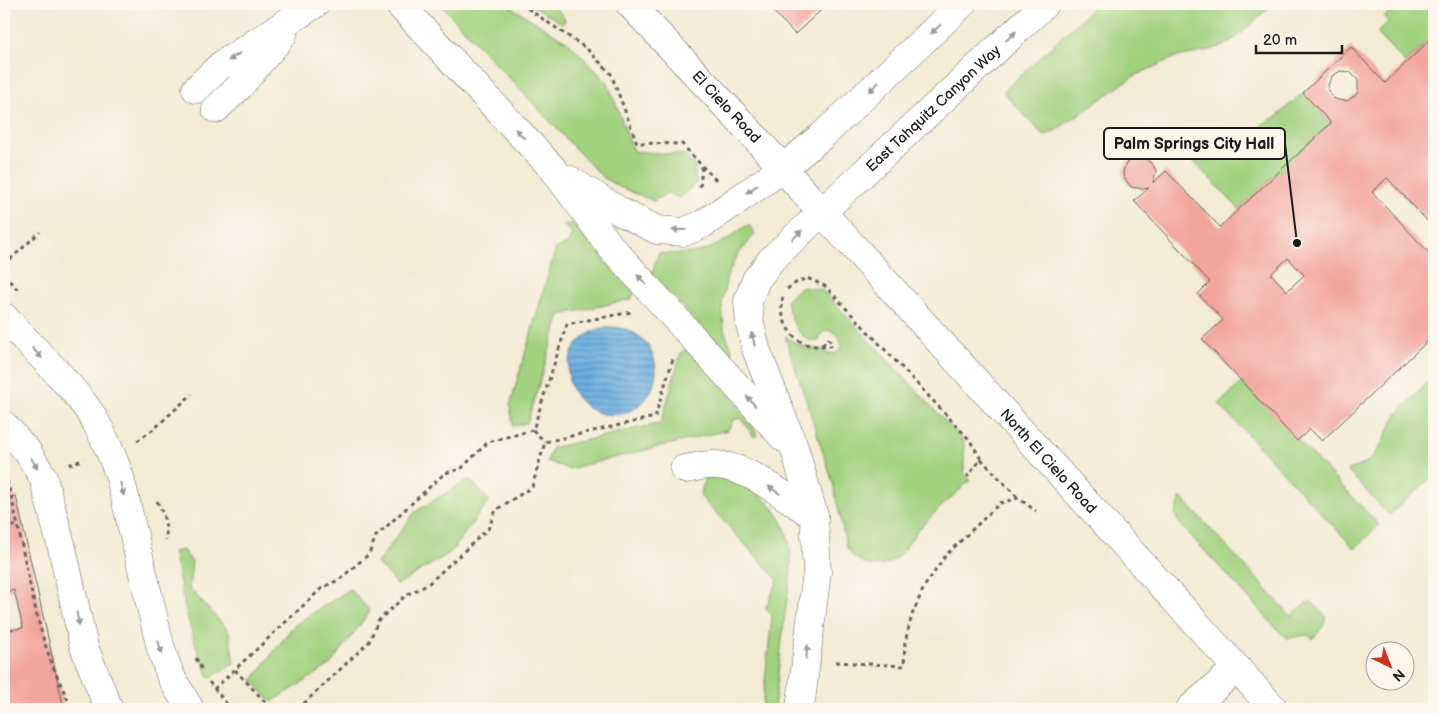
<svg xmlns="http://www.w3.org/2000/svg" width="1438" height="713" font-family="'Balsamiq Sans',sans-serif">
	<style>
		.green { fill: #a2d17f; stroke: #5f764e }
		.water { fill: url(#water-rules); stroke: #44647e }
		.building { fill: #f2a59d; fill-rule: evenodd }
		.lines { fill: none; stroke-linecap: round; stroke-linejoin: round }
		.minor-casing { stroke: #67645c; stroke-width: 29 }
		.major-casing { stroke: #67645c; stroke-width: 29 }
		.path { stroke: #67645c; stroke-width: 3; stroke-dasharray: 4 4; stroke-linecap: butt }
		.minor { stroke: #fff; stroke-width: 28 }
		.major { stroke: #fff; stroke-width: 28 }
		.oneway { fill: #999 }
		.labels { text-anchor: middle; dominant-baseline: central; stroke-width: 4; stroke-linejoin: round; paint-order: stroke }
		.street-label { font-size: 15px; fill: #1c1c1c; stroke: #fbf7ec }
		.leader { fill: none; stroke: #1c1c1c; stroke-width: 2 }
		.callout-dot { fill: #1c1c1c; stroke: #fbf7ec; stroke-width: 2 }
		.callout { fill: #fbf7ec; stroke: #1c1c1c; stroke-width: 2 }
		.callout-label { font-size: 16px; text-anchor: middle; font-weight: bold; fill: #1c1c1c }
	</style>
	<defs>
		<pattern id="water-rules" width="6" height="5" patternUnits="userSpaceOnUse" patternTransform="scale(1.25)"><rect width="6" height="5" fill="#6bade0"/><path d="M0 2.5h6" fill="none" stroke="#578cb5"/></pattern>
	</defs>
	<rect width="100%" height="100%" fill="#fbf7ec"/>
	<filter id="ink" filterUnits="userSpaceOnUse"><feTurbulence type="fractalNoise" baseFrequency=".02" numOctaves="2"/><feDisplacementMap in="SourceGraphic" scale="10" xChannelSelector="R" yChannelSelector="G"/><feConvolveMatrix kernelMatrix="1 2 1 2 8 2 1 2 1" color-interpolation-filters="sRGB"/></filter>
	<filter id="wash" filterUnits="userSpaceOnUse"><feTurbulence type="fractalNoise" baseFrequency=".0096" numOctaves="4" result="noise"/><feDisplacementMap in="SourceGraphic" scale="20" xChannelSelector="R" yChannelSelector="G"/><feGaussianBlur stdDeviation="1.12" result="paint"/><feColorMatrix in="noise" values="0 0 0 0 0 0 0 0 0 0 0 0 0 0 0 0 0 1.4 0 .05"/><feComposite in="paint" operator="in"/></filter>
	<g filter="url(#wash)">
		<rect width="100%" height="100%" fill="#f3ebd4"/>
		<path class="green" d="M 440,4 L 506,4 L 568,42 L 608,83 L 633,151 L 685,155 L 694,165 L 696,183 L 680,198 L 667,193 L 654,201 L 617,186 L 601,176 Z
			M 530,4 L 552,4 L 564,17 L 565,21 L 562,23 Z
			M 1097,4 L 1272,4 L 1240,35 L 1223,46 L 1204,52 L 1176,57 L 1134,76 L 1056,130 L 1047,135 L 1042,134 L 1003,92 Z
			M 1397,4 L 1434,4 L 1434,36 L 1405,63 L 1377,33 L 1388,22 L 1384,17 Z
			M 1303,93 L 1331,123 L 1239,209 L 1192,160 L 1211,141 L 1222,150 L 1234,138 L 1248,139 L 1261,126 L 1269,120 L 1276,117 Z
			M 572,223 L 634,290 L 632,299 L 560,315 L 527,423 L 513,426 L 510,405 L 556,248 L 568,244 L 572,233 L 563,225 Z
			M 746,226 L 750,226 L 755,234 L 737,256 L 727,276 L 722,302 L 724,329 L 732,351 L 730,354 L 726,353 L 652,275 L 658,253 C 676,254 695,255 713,247 C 725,242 735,233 746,226 Z
			M 800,287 L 822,290 L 964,441 L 964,473 L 970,480 C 954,496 935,511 920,528 C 911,537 906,550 896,558 C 879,573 853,564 846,545 L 833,483 L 785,336 C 793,341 801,347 811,348 C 817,350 821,348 827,351 L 827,354 C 861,355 825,311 819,341 C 797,343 791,317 786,301 Z
			M 689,347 L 749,418 L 757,435 L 754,437 L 741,418 L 733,420 L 728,430 L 568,469 L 547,461 L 552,448 L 661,423 L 681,353 Z
			M 1434,373 L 1434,475 L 1389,515 L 1347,470 C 1352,468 1358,467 1362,465 C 1383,453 1386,428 1400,411 C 1411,398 1425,388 1434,373 Z
			M 1242,382 L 1379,525 L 1355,549 L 1219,404 Z
			M 706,475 C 754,483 790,507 791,561 C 791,578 787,597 785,614 C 781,646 778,678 774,709 L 762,709 L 772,616 L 765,609 L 778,580 L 700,496 Z
			M 469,479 L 489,500 L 451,552 L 397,585 L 377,563 L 415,512 Z
			M 1181,497 L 1291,616 L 1306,603 L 1312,602 L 1326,616 L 1324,625 L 1313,639 L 1308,635 L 1287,638 L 1279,631 L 1179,523 L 1175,515 Z
			M 183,550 L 192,562 L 189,588 L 229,631 L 234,663 L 210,678 C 189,638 183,595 173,552 Z
			M 350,589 L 370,611 L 330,665 L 272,702 L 252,681 L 293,626 Z"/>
		<path class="water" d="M568 371a44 44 0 1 1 88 0a44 44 0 1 1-88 0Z"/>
		<g id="blocks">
			<path class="building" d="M 766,4 L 828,4 L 795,34 Z
				M 1434,36 L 1434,228 L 1387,178 L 1372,192 L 1434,258 L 1434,335 L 1322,441 L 1310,429 L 1297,441 L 1202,339 L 1223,320 L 1198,294 L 1210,282 L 1134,201 L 1149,188 L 1143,189 L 1131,187 L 1124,178 L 1123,173 L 1124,168 L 1127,162 L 1133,158 L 1144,157 L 1153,165 L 1156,171 L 1153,183 L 1166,171 L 1220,227 L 1331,123 L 1303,93 L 1351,47 L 1385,83 ZM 1340,71 L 1350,72 L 1358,80 L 1358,90 L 1356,95 L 1347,101 L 1338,100 L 1333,98 L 1328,90 L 1328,85 L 1332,76 ZM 1288,258 L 1304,275 L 1287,291 L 1271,274 Z
				M 16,496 L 55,669 L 64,709 L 4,709 L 4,608 L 10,630 L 23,628 L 14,590 L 4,592 L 4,498 Z"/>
		</g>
	</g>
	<g filter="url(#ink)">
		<use href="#blocks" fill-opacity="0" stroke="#67645c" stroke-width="1"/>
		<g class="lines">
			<defs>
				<g id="minor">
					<path d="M 399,4 L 554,170 L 610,246 L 784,438"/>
					<path d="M 196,89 L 220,66 L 315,4"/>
					<path d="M 216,109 L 239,87 L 283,35"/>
					<path d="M 568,179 L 621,212 L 657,230 L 684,232 L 703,224 L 782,169"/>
					<path d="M 4,317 C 32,348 65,377 89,411 C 102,431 112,455 120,477 L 161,649 L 171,677 L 190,709"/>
					<path d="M 4,425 L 27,451 L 43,477 L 63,552 L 84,647 L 109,709"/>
					<path d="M 684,469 C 693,468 702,465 711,465 C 746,463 786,498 814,516"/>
					<path id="s1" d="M 800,709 L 817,572 L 814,516 L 795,450 L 756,349 L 750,324 L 748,301 L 756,280 L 772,259 L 822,212 L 1274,709"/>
					<path d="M 1190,709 L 1237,668"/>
				</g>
				<g id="major">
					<path id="s2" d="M 630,4 L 752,134 L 822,212 L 1045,4"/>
					<path d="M 782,169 L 822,136 L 962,4"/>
				</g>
			</defs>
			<use href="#minor" class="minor-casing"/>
			<use href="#major" class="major-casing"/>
			<path class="path" d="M 521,4 L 587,49 L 611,74 L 637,143 L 682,144 L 702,166 L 700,188 L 698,190
				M 702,166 L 716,180
				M 4,265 L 40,232
				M 4,275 L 19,291
				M 787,289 L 797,282 L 807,278 L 825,286 L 969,439 L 981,459 L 967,477
				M 783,297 C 778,315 789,340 809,345 C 815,347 822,345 828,347 L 832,345 L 832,342 L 828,339 L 822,345
				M 533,430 L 545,442
				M 137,441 L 155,428 L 192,394
				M 981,459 L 1018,498
				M 69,465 L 84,459
				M 5,473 C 20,526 27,581 42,634 C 49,660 61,685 72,709
				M 157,501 C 164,514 167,525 166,540
				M 4,529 L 17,525
				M 196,658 L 202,670
				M 836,662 L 904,666 L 905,642 L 912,615 L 924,587 L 946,555 L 1000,503 L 1018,498 L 1036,511
				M 235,670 L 272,709
				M 209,682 L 231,709
				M 214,689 L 322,588 L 340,579 L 369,554 L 376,536 L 445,473 L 461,469 L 488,442 L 533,430 L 567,324 L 632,312
				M 298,709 L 369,642 L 378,621 L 391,609 L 406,595 L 427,585 L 488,529 L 496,510 L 532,487 L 545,442 L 655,417 L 673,359"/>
			<use href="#minor" class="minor"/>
			<use href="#major" class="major"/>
		</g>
		<defs><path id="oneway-solid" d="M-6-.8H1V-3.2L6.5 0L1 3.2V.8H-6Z" transform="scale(1.25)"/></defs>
		<g class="oneway">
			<use href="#oneway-solid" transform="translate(936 29) rotate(137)"/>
			<use href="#oneway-solid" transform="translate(1011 36) rotate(-43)"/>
			<use href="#oneway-solid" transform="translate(234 57) rotate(146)"/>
			<use href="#oneway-solid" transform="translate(874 87) rotate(137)"/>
			<use href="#oneway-solid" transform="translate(520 134) rotate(-133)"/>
			<use href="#oneway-solid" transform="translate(752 189) rotate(146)"/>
			<use href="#oneway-solid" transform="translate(679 230) rotate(178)"/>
			<use href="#oneway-solid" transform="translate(797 235) rotate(-43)"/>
			<use href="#oneway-solid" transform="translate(642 280) rotate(-133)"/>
			<use href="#oneway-solid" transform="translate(753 339) rotate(-104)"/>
			<use href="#oneway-solid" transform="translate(37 353) rotate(47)"/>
			<use href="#oneway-solid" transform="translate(751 401) rotate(-132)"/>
			<use href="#oneway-solid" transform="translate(34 463) rotate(59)"/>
			<use href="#oneway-solid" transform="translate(122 489) rotate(76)"/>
			<use href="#oneway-solid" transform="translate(774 490) rotate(-147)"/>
			<use href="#oneway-solid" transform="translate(78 619) rotate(77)"/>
			<use href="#oneway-solid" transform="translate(160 647) rotate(73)"/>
			<use href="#oneway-solid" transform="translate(807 652) rotate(-82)"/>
		</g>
	</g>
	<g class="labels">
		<g class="street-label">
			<text stroke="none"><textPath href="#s2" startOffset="141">El Cielo Road</textPath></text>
			<text stroke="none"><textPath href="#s2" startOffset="435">East Tahquitz Canyon Way</textPath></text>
			<text stroke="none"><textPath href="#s1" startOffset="874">North El Cielo Road</textPath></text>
		</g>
	</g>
	<path class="leader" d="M1297 243L1285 144"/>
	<circle class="callout-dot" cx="1297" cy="243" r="5"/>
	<rect class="callout" x="1104" y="128" width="181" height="31" rx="5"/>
	<g class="callout-label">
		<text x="1194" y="149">Palm Springs City Hall</text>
	</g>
	<rect width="1438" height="713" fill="none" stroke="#fbf7ec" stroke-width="20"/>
	<g transform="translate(1390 666) rotate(137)"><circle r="24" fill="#fbf7ec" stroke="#a29f99"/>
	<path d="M0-4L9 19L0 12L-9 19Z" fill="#c8321e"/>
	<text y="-8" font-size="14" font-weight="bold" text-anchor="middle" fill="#1c1c1c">N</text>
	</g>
	<path d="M1256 45v8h86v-8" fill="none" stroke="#1c1c1c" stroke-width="2.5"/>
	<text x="1263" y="45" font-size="15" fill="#1c1c1c" stroke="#fbf7ec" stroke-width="4" paint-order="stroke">20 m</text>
</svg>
